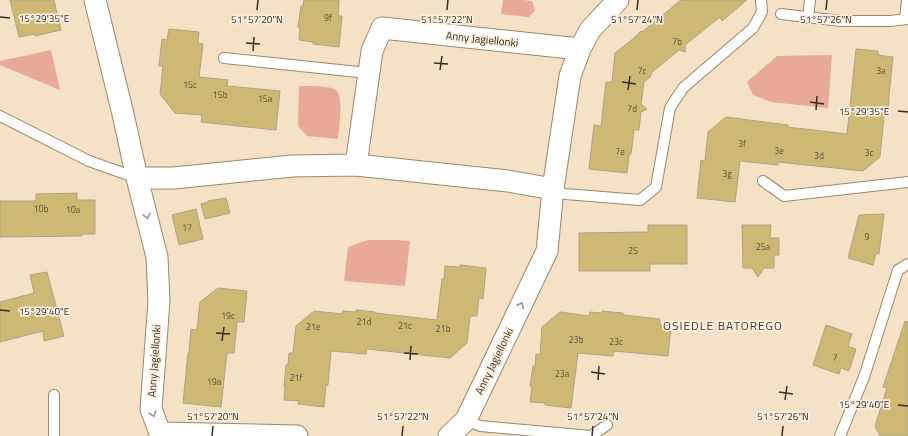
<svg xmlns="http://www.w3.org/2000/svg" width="908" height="436" font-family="'Titillium Web',sans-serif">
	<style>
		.green { fill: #e8a996 }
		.building { fill: #ceb974; stroke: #aca386 }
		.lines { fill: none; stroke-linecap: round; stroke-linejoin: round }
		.lane-casing { stroke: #99876e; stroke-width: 12 }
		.street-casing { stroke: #99876e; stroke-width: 23 }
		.lane { stroke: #fff; stroke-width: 10 }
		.street { stroke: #fff; stroke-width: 21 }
		.oneway { stroke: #9a9691 }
		.ticks { fill: none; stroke: #362e23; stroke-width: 1.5 }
		.labels { text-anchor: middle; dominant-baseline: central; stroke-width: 3.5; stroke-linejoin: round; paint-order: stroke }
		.number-label { font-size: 9px; fill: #5c5137 }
		.street-label { font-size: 11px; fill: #362e23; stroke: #fcefdf }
		.neighbourhood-label { font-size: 12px; letter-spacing: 1px; fill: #4a3a23; stroke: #fcefdf }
		.ticks-label { font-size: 10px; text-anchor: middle; fill: #362e23; stroke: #fcefdf; stroke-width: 3.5; stroke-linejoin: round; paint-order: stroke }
	</style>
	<rect width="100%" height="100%" fill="#f5e1c6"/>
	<path class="green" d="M 503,0 L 523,0 L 532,1 L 535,10 L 529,17 L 501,14 Z
		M 51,50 L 60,90 L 0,65 L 0,61 Z
		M 832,55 L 828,108 L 771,102 L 753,95 L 747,82 L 777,56 Z
		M 299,86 C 307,86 330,85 336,90 C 344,98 339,128 338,139 L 307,136 L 298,126 Z
		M 368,240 L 395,240 L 410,241 L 405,286 L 344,281 L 348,247 Z"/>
	<path class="building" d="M 10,0 L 54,0 L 61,30 L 35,36 L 35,34 L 19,37 Z
		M 304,0 L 339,0 L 338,16 L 342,16 L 339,47 L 313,44 L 313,42 L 299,40 L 300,27 L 298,27 L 301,6 L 303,6 Z
		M 681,0 L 747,0 L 722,21 L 720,17 L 685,45 L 685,52 L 679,50 L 651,73 L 651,76 L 644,82 L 641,104 L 647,109 L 641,112 L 639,130 L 634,130 L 631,154 L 629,155 L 627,173 L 589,169 L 594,125 L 601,126 L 606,82 L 612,82 L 615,53 L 634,38 L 641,31 L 642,32 Z
		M 169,29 L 199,32 L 198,43 L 203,44 L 199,77 L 228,80 L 227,86 L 280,91 L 276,130 L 201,122 L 202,115 L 175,113 L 160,94 L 163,66 L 159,66 L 162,39 L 167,40 Z
		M 856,49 L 878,51 L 878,55 L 893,57 L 889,95 L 888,116 L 884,116 L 880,157 L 863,171 L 778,162 L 778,165 L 740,161 L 735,202 L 697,198 L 701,160 L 705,161 L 708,132 L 726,117 L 788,125 L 788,127 L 847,134 Z
		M 77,193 L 77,200 L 95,200 L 95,234 L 82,234 L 82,236 L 0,237 L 0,201 L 36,201 L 36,194 Z
		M 226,198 L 230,213 L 205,219 L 201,204 L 208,202 L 208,201 Z
		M 196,209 L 203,239 L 179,245 L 172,215 Z
		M 884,214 L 879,254 L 876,253 L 873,265 L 848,258 L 859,215 Z
		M 648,225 L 687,225 L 687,264 L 650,264 L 650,271 L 579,271 L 579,233 L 648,232 Z
		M 742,225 L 771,225 L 770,238 L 779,238 L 779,255 L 774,255 L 774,268 L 764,268 L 758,277 L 752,268 L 743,268 Z
		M 460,265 L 486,268 L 483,299 L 479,298 L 477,316 L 470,316 L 467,343 L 450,358 L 367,349 L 366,354 L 331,351 L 328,385 L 326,385 L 324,407 L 298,404 L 299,401 L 284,400 L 285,386 L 284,386 L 286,365 L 288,365 L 289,353 L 293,353 L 296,326 L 314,311 L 343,314 L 343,311 L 356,312 L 356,310 L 375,312 L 375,313 L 437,320 L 442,279 L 444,279 L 445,266 L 460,267 Z
		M 47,272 L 64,336 L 44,341 L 43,331 L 0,342 L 0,302 L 34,293 L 30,275 Z
		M 218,288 L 247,291 L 244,322 L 237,322 L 234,353 L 227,353 L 221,407 L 183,403 L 188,353 L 189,353 L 191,329 L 197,330 L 200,302 Z
		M 602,311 L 623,313 L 623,315 L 660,319 L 660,325 L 671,326 L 668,356 L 614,351 L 613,356 L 578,353 L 571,408 L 545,405 L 545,403 L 530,402 L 532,387 L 530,386 L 533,366 L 535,366 L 536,354 L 540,355 L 542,327 L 560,312 L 589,316 L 590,312 L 601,313 Z
		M 905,321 L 908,322 L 908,436 L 880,436 L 875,426 L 887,388 L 883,387 Z
		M 826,325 L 852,334 L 848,346 L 856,349 L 849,371 L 841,368 L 839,374 L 813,365 Z"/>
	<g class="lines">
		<defs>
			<path id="lane" d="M 781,14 L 841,21 L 890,21 L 908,19
				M 808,18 L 810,0
				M 905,19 L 907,0
				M 224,58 L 368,73
				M 0,116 L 89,161 L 137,178
				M 763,181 L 784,196 L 908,182
				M 553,189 L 565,194 L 640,200 L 656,187 L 670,108 L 683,88 L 753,28 L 762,12 L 761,0
				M 54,395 L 54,436
				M 466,420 L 480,426 L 591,436 L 607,425
				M 840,436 L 864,377 L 898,270 L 908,264"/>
			<path id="street" d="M 95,0 L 123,114 L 137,178 L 157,257 L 159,301 L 151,409 L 160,433 L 297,436
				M 356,165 L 372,51 L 382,28 L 580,49
				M 137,178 L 174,178 L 292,166 L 356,165 L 508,181 L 553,189
				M 449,436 L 466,420 L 547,251 L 553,189 L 570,76 L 580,49 L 590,30 L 618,0"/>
		</defs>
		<use href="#lane" class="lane-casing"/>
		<use href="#street" class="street-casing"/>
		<use href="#lane" class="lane"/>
		<use href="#street" class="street"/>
	</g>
	<defs><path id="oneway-chevron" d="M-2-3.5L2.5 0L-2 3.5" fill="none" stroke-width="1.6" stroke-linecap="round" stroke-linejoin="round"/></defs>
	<g class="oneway">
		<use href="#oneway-chevron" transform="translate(147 216) rotate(76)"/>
		<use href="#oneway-chevron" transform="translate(521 305) rotate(-64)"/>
		<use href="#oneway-chevron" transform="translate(153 414) rotate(72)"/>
	</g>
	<path class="ticks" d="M 257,10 L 258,0M 447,10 L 448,0M 637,10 L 638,0M 826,10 L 827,0M 0,17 L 10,18M 246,43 L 260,44M 253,51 L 254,37M 434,63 L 448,64M 440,70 L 442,56M 622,82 L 636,84M 628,90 L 630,76M 810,102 L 824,104M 816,110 L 817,96M 898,111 L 908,112M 0,310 L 10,311M 216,333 L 230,334M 222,341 L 224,327M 404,353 L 418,354M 410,360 L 411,346M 591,372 L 605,374M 598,380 L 599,366M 779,392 L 793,394M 785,400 L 787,386M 898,405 L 908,406M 212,436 L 213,426M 402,436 L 403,426M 592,436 L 593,426M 782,436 L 783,426"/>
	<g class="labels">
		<g class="number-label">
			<text x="328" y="17">9f</text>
			<text x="677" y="41">7b</text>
			<text x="642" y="70">7c</text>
			<text x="881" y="70">3a</text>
			<text x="190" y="84">15c</text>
			<text x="220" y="94">15b</text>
			<text x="265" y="98">15a</text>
			<text x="632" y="108">7d</text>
			<text x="742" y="143">3f</text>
			<text x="779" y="150">3e</text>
			<text x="620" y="151">7e</text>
			<text x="869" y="152">3c</text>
			<text x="819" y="155">3d</text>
			<text x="727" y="173">3g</text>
			<text x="41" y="208">10b</text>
			<text x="73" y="209">10a</text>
			<text x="187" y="227">17</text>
			<text x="867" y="236">9</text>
			<text x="763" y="246">25a</text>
			<text x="633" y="250">25</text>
			<text x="228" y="315">19c</text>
			<text x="364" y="321">21d</text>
			<text x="405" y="325">21c</text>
			<text x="313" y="326">21e</text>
			<text x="443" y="328">21b</text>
			<text x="576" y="339">23b</text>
			<text x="616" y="341">23c</text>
			<text x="835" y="357">7</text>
			<text x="562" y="373">23a</text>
			<text x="296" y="377">21f</text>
			<text x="214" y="381">19a</text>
		</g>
		<g class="street-label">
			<text transform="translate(482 39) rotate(6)">Anny Jagiellonki</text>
			<text transform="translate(154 361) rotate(-86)">Anny Jagiellonki</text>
			<text transform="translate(494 361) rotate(-64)">Anny Jagiellonki</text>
		</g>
		<g class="neighbourhood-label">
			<text x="723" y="325">OSIEDLE BATOREGO</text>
		</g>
	</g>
	<g class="ticks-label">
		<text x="44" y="22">15°29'35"E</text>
		<text x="257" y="23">51°57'20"N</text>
		<text x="447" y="23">51°57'22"N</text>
		<text x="637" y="23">51°57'24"N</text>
		<text x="826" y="23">51°57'26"N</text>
		<text x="864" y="115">15°29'35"E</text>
		<text x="44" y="315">15°29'40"E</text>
		<text x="864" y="408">15°29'40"E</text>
		<text x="213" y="420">51°57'20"N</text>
		<text x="403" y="420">51°57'22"N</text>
		<text x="593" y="420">51°57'24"N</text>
		<text x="783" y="420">51°57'26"N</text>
	</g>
</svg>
